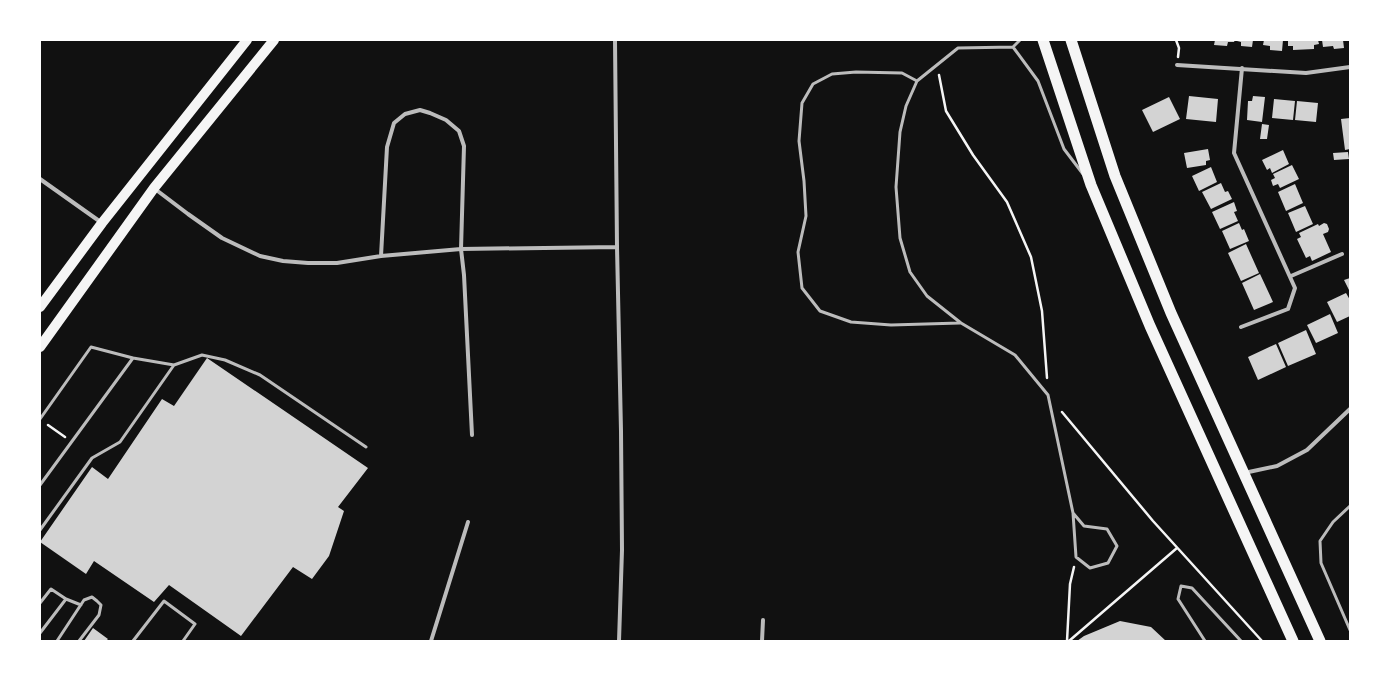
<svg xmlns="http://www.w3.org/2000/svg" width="1390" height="681" font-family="'Times New Roman',serif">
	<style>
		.building { fill: #d3d3d3 }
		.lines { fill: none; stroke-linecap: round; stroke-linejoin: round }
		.path { stroke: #f5f5f5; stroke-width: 2.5 }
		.service { stroke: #bcbcbc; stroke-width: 3 }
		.minor { stroke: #bcbcbc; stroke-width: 4 }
		.primary { stroke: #f5f5f5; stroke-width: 10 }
		.trunk { stroke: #f5f5f5; stroke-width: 11 }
	</style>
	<rect width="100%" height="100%" fill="#111"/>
	<path class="building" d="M 1215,40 L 1235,40 L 1234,42 L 1228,42 L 1227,46 L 1214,45 Z
		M 1237,40 L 1253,40 L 1252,47 L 1241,46 L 1241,42 L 1237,41 Z
		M 1264,40 L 1283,40 L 1282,51 L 1270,50 L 1270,46 L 1263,45 Z
		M 1288,40 L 1318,40 L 1319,44 L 1314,45 L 1314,49 L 1293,50 L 1293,46 L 1288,46 Z
		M 1322,40 L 1343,40 L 1344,48 L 1334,49 L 1333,46 L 1323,47 Z
		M 1189,96 L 1218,99 L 1216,122 L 1186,119 Z
		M 1253,96 L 1265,97 L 1262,122 L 1247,120 L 1248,101 L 1252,101 Z
		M 1169,97 L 1180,119 L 1153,132 L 1142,110 Z
		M 1274,99 L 1295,101 L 1293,120 L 1272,118 Z
		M 1297,101 L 1318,103 L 1316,122 L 1295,120 Z
		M 1350,118 L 1350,149 L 1345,150 L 1341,119 Z
		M 1262,124 L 1269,125 L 1267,139 L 1260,139 Z
		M 1208,149 L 1210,160 L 1206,161 L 1206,165 L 1187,168 L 1184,153 Z
		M 1283,150 L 1289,164 L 1272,173 L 1270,168 L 1267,170 L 1262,160 Z
		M 1348,152 L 1349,159 L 1334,160 L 1333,153 Z
		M 1292,165 L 1299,179 L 1280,188 L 1278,184 L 1273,186 L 1271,180 L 1275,178 L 1273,174 Z
		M 1211,167 L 1217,182 L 1199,191 L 1192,176 Z
		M 1221,183 L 1225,192 L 1228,191 L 1232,199 L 1211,209 L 1202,192 Z
		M 1295,184 L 1303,203 L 1286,211 L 1278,192 Z
		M 1234,202 L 1237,211 L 1234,212 L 1238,221 L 1220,229 L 1212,212 Z
		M 1305,206 L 1313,224 L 1296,232 L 1288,213 Z
		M 1239,223 L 1242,230 L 1244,229 L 1249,241 L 1230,249 L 1222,231 Z
		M 1324,223 L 1327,224 L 1329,229 L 1328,232 L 1323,234 L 1331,252 L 1312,261 L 1310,256 L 1306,258 L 1297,239 L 1301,237 L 1299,233 L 1318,224 L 1319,226 Z
		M 1246,244 L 1259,273 L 1241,281 L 1228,253 Z
		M 1260,274 L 1273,302 L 1254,310 L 1242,283 Z
		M 1350,278 L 1350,292 L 1344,280 Z
		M 1346,293 L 1350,300 L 1350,316 L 1337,322 L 1327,302 Z
		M 1330,314 L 1338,333 L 1316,343 L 1307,325 Z
		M 1306,330 L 1316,354 L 1288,366 L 1278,343 Z
		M 1276,344 L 1286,367 L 1258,380 L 1248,357 Z
		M 207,358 L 368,468 L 338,507 L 344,511 L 329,556 L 312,579 L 293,567 L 241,636 L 169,585 L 154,602 L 94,561 L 86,574 L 40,542 L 92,467 L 108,479 L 162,399 L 174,406 Z
		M 1120,621 L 1151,627 L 1166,641 L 1077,641 L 1084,636 Z
		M 93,628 L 108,639 L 106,641 L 84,641 Z"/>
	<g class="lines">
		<path class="path" d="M 1176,40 L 1179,48 L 1178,57
			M 939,75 L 946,111 L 973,155 L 1007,202 L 1031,257 L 1042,311 L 1047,378
			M 1062,412 L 1153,521 L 1262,641
			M 48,425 L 65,437
			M 1067,641 L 1070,584 L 1074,567
			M 1069,641 L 1177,548"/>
		<path class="service" d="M 1020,40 L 1013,47 L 958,48 L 917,81 L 906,106 L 900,132 L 896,187 L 900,238 L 910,272 L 927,296 L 961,323 L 1015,355 L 1048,395 L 1073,513 L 1076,557 L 1090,568 L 1108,563 L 1117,546 L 1107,529 L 1084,526 L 1073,513
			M 1013,47 L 1038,81 L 1064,149 L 1083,174
			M 917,81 L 902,73 L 856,72 L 832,74 L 813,84 L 802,103 L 799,141 L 804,181 L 806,216 L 798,252 L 802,288 L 820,311 L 851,322 L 891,325 L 960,323
			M 133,358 L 174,365
			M 40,419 L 91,347 L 133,358 L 40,485
			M 1350,506 L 1333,522 L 1320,541 L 1321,563 L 1350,630
			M 40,530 L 92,458 L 120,442 L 174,365 L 202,355 L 225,360 L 260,375 L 366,447
			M 40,603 L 51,589 L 66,599
			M 40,633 L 66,599 L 81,605
			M 57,641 L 84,600 L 92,597 L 97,601 L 101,605 L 99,615 L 79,641
			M 133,641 L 164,601 L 195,624 L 183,641
			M 1205,641 L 1178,599 L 1181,586 L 1192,588 L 1241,641"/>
		<path class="minor" d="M 615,40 L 617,247 L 621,431 L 622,550 L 619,641
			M 1177,65 L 1306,73 L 1350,67
			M 40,179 L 102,223
			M 155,189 L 188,214 L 222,238 L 260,256 L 283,261 L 308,263 L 337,263 L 381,256 L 461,249 L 617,247
			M 381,256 L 387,147 L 394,123 L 405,114 L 420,110 L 430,113 L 446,120 L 459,131 L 464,146 L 461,249 L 464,275 L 472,435
			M 1291,276 L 1342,254
			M 1241,327 L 1288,309 L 1295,288 L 1234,153 L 1242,68
			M 1244,473 L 1277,466 L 1307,450 L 1350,409
			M 431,641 L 468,522
			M 762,641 L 763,620"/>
		<path class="primary" d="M 40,307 L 102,223 L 247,40
			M 40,347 L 154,188 L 274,40"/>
		<path class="trunk" d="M 1043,40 L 1091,185 L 1150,326 L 1293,641
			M 1071,40 L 1115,176 L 1171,313 L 1320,641"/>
	</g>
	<rect width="1390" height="681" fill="none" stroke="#ffffff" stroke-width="82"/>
</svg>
